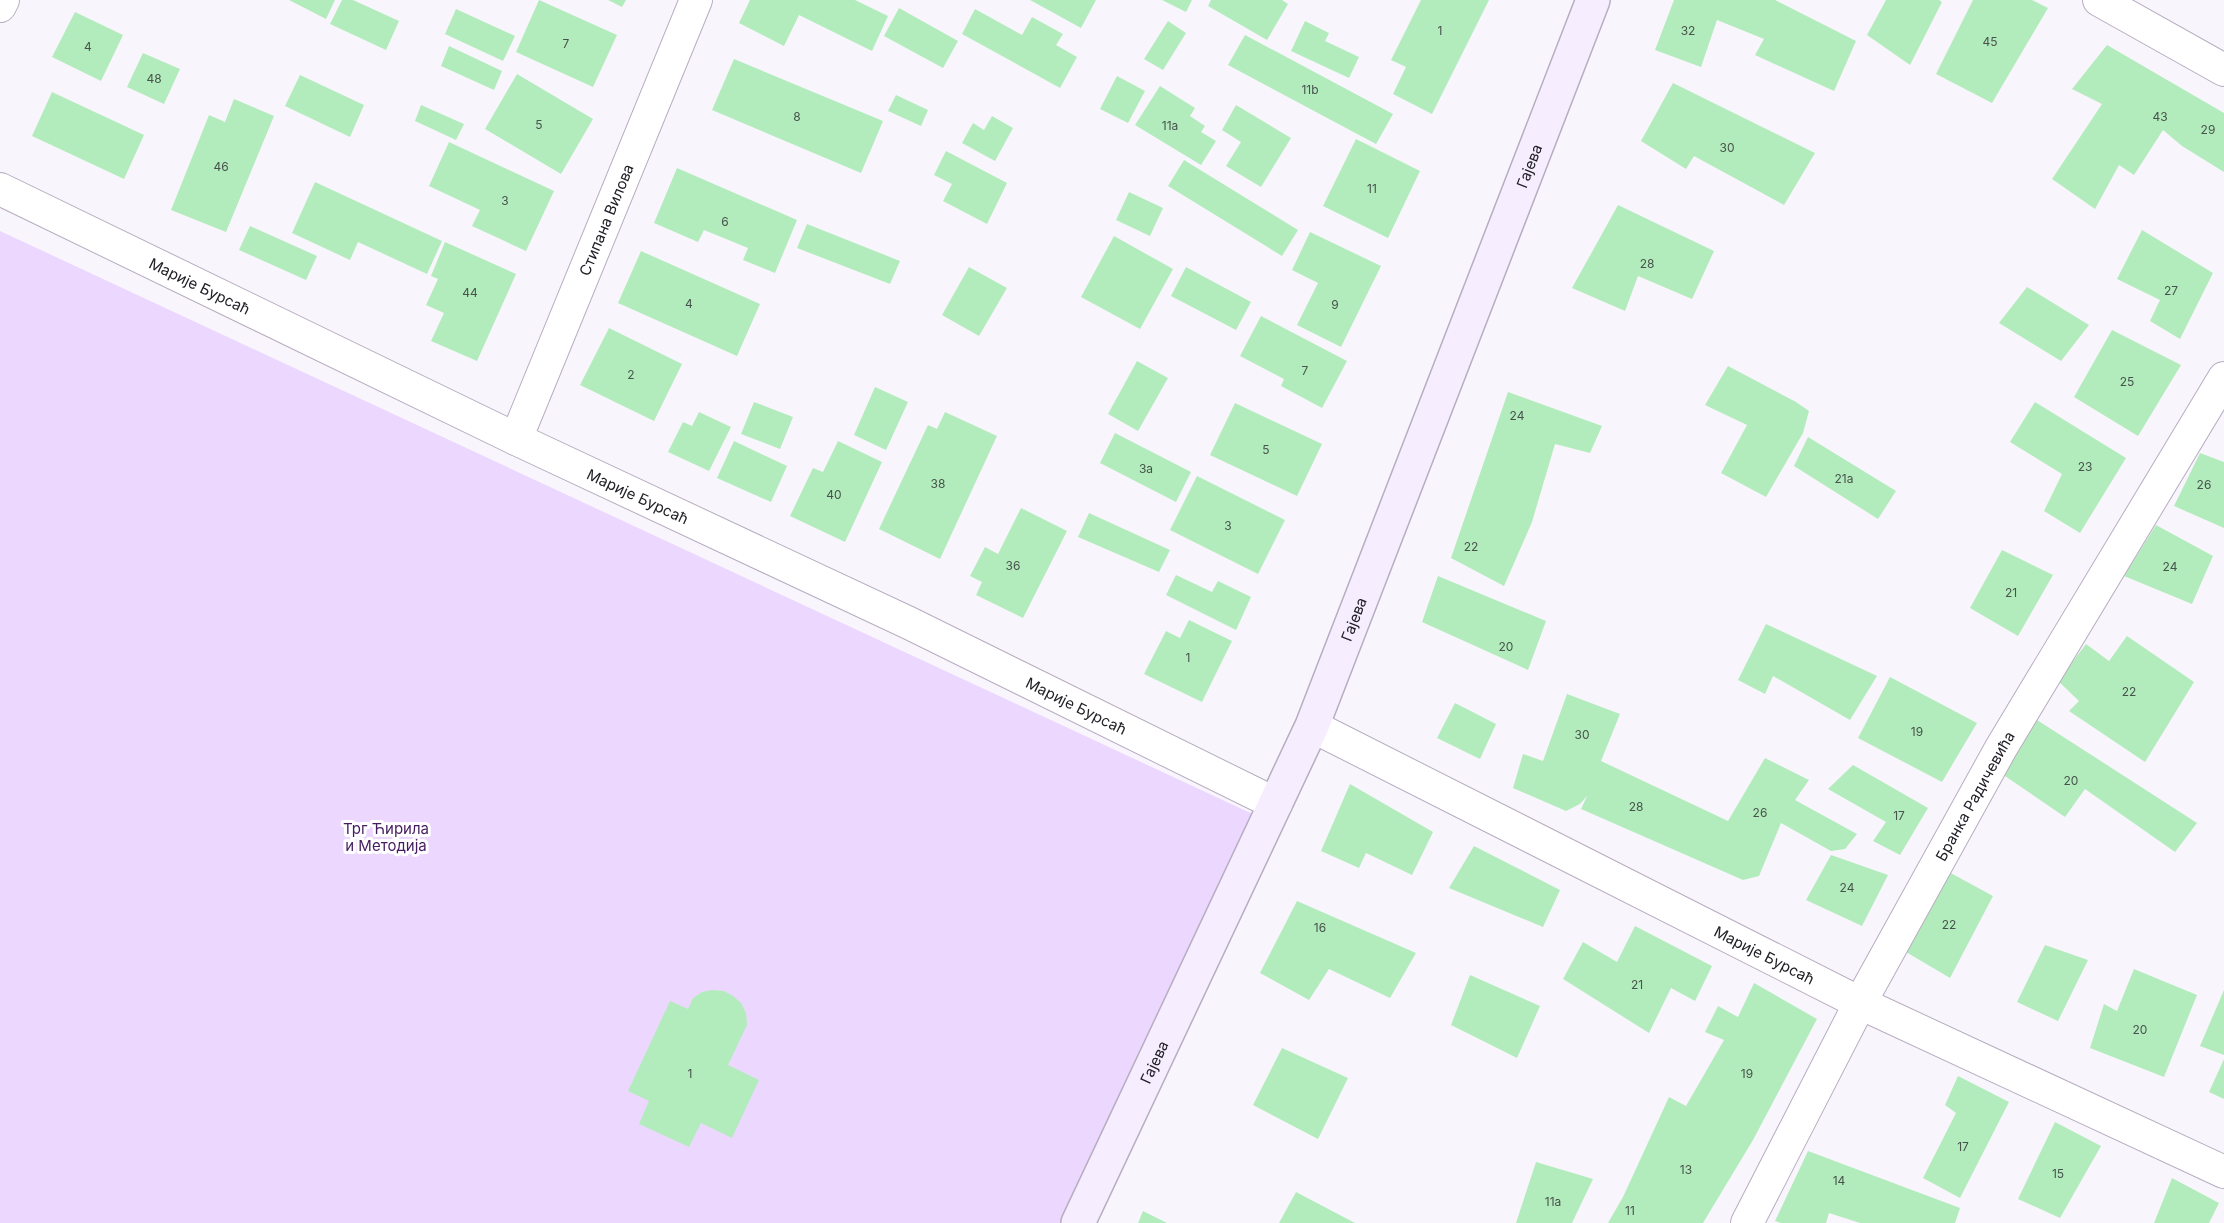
<svg xmlns="http://www.w3.org/2000/svg" width="2224" height="1223" font-family="Inter,sans-serif">
	<style>
		.green { fill: #ecd7ff }
		.building { fill: #b3ecbc }
		.lines { fill: none; stroke-linecap: round; stroke-linejoin: round }
		.street-casing { stroke: #b7adc1; stroke-width: 34 }
		.secondary-casing { stroke: #b7adc1; stroke-width: 36 }
		.street { stroke: #fff; stroke-width: 32 }
		.secondary { stroke: #f6edfe; stroke-width: 33 }
		.labels { text-anchor: middle; dominant-baseline: central; stroke-width: 6; stroke-linejoin: round; paint-order: stroke }
		.number-label { font-size: 12px; fill: #47534c }
		.street-label { font-size: 15px; fill: #232027; stroke: #fff }
		.park-label { font-size: 15px; fill: #451c60; stroke: #fff }
	</style>
	<rect width="100%" height="100%" fill="#f9f5fd"/>
	<path class="green" d="M 0,231 L 1257,816 L 1060,1223 L 0,1223 Z"/>
	<path class="building" d="M 289,0 L 335,0 L 326,19 Z
		M 342,0 L 353,0 L 399,21 L 386,50 L 330,24 Z
		M 539,0 L 617,35 L 593,87 L 516,52 Z
		M 608,0 L 626,0 L 622,7 Z
		M 750,0 L 855,0 L 888,16 L 872,51 L 799,15 L 784,46 L 739,23 Z
		M 1030,0 L 1096,0 L 1081,28 Z
		M 1162,0 L 1192,0 L 1186,12 Z
		M 1211,0 L 1282,0 L 1288,4 L 1267,40 L 1208,6 Z
		M 1421,0 L 1489,0 L 1432,114 L 1393,94 L 1406,67 L 1391,60 Z
		M 1674,0 L 1775,0 L 1856,41 L 1834,91 L 1755,55 L 1764,39 L 1717,20 L 1701,67 L 1655,50 Z
		M 1886,0 L 1939,0 L 1942,2 L 1910,65 L 1867,35 Z
		M 1973,0 L 2032,0 L 2048,8 L 1992,103 L 1936,74 Z
		M 899,8 L 958,41 L 943,68 L 884,36 Z
		M 456,9 L 515,36 L 503,61 L 445,34 Z
		M 975,9 L 1022,35 L 1032,17 L 1063,34 L 1056,45 L 1077,57 L 1060,88 L 962,34 Z
		M 75,12 L 123,35 L 101,81 L 52,57 Z
		M 1168,21 L 1186,33 L 1163,70 L 1144,59 Z
		M 1305,21 L 1329,33 L 1325,41 L 1359,57 L 1349,78 L 1291,51 Z
		M 1245,35 L 1393,114 L 1376,144 L 1228,65 Z
		M 2107,45 L 2224,113 L 2224,172 L 2182,146 L 2163,130 L 2134,175 L 2119,165 L 2095,209 L 2052,179 L 2102,104 L 2072,89 Z
		M 449,46 L 502,71 L 494,90 L 441,66 Z
		M 143,53 L 180,69 L 164,104 L 127,87 Z
		M 734,59 L 883,121 L 861,173 L 712,110 Z
		M 517,74 L 593,119 L 561,174 L 485,129 Z
		M 300,75 L 364,105 L 350,137 L 285,106 Z
		M 1117,76 L 1145,91 L 1128,123 L 1100,109 Z
		M 1673,83 L 1815,153 L 1784,205 L 1694,156 L 1686,169 L 1641,141 Z
		M 1160,86 L 1195,108 L 1190,116 L 1205,126 L 1201,132 L 1216,141 L 1201,165 L 1135,125 Z
		M 52,92 L 144,135 L 124,179 L 32,136 Z
		M 896,95 L 928,110 L 921,126 L 888,111 Z
		M 234,99 L 274,116 L 226,232 L 171,210 L 209,115 L 225,122 Z
		M 421,105 L 464,124 L 456,140 L 415,121 Z
		M 1236,105 L 1291,138 L 1261,187 L 1226,166 L 1241,142 L 1222,130 Z
		M 992,116 L 1013,128 L 995,161 L 962,143 L 973,123 L 984,130 Z
		M 1356,139 L 1420,171 L 1388,238 L 1323,206 Z
		M 449,142 L 554,191 L 526,251 L 472,226 L 480,210 L 429,186 Z
		M 946,151 L 1007,183 L 987,224 L 943,201 L 952,184 L 934,175 Z
		M 1184,160 L 1298,230 L 1282,256 L 1168,186 Z
		M 677,168 L 797,220 L 775,273 L 743,260 L 748,248 L 704,230 L 698,242 L 654,223 Z
		M 315,182 L 442,241 L 427,274 L 358,242 L 350,260 L 292,233 Z
		M 1129,192 L 1163,208 L 1150,236 L 1116,220 Z
		M 1618,205 L 1714,251 L 1692,299 L 1638,276 L 1625,311 L 1572,288 Z
		M 807,224 L 900,261 L 890,284 L 797,248 Z
		M 250,226 L 317,256 L 306,280 L 239,250 Z
		M 2142,230 L 2213,273 L 2180,339 L 2150,321 L 2160,300 L 2117,279 Z
		M 1310,232 L 1381,266 L 1341,347 L 1297,325 L 1318,283 L 1292,270 Z
		M 1114,236 L 1173,269 L 1140,329 L 1081,297 Z
		M 445,242 L 516,274 L 477,361 L 431,341 L 444,313 L 426,305 L 438,279 L 431,276 Z
		M 641,251 L 760,304 L 737,356 L 618,303 Z
		M 969,267 L 1007,288 L 979,336 L 942,315 Z
		M 1186,267 L 1251,302 L 1236,330 L 1171,296 Z
		M 2027,287 L 2089,325 L 2061,361 L 1999,323 Z
		M 1261,316 L 1347,361 L 1322,408 L 1281,386 L 1284,379 L 1240,356 Z
		M 609,328 L 682,364 L 654,421 L 580,385 Z
		M 2112,330 L 2181,365 L 2138,436 L 2074,397 Z
		M 1137,361 L 1168,378 L 1138,431 L 1108,414 Z
		M 1728,366 L 1796,402 L 1809,411 L 1803,433 L 1766,497 L 1721,473 L 1747,425 L 1705,405 Z
		M 875,387 L 908,402 L 886,450 L 854,435 Z
		M 1508,392 L 1602,426 L 1590,453 L 1555,444 L 1532,522 L 1504,586 L 1451,558 Z
		M 754,402 L 793,417 L 780,449 L 741,434 Z
		M 2035,402 L 2126,458 L 2080,533 L 2044,511 L 2062,474 L 2010,442 Z
		M 1235,403 L 1322,444 L 1297,496 L 1210,455 Z
		M 699,412 L 731,427 L 709,471 L 668,452 L 683,422 L 692,426 Z
		M 945,412 L 997,436 L 940,559 L 879,529 L 928,425 L 937,429 Z
		M 1115,433 L 1191,472 L 1176,502 L 1100,463 Z
		M 1808,437 L 1896,491 L 1878,519 L 1794,466 Z
		M 734,441 L 787,466 L 771,502 L 717,478 Z
		M 838,441 L 882,462 L 845,542 L 790,516 L 813,468 L 823,472 Z
		M 2200,453 L 2224,462 L 2224,528 L 2174,506 Z
		M 1197,476 L 1285,520 L 1258,574 L 1170,530 Z
		M 1021,508 L 1067,531 L 1023,618 L 976,595 L 982,582 L 970,576 L 985,547 L 998,554 Z
		M 1089,513 L 1170,550 L 1159,572 L 1078,537 Z
		M 2156,525 L 2213,556 L 2192,604 L 2124,576 Z
		M 2002,550 L 2053,575 L 2018,636 L 1970,608 Z
		M 1176,575 L 1212,592 L 1218,581 L 1251,597 L 1236,630 L 1166,595 Z
		M 1438,576 L 1546,621 L 1528,670 L 1422,622 Z
		M 1189,620 L 1232,641 L 1202,702 L 1144,674 L 1166,631 L 1180,638 Z
		M 1766,624 L 1877,676 L 1850,720 L 1773,676 L 1765,694 L 1738,680 Z
		M 2127,636 L 2194,682 L 2145,762 L 2069,711 L 2079,701 L 2058,681 L 2086,644 L 2109,661 Z
		M 1890,677 L 1977,723 L 1942,782 L 1858,738 Z
		M 1567,694 L 1620,714 L 1601,761 L 1728,821 L 1765,758 L 1809,780 L 1795,800 L 1857,834 L 1845,849 L 1831,851 L 1781,823 L 1759,876 L 1743,880 L 1581,809 L 1587,796 L 1580,804 L 1566,811 L 1513,788 L 1523,754 L 1543,761 Z
		M 1455,703 L 1496,724 L 1480,759 L 1437,738 Z
		M 2031,716 L 2197,823 L 2175,852 L 2085,789 L 2065,817 L 1999,772 Z
		M 1853,765 L 1928,808 L 1900,855 L 1873,841 L 1886,822 L 1828,789 Z
		M 1350,784 L 1433,832 L 1412,875 L 1366,853 L 1359,868 L 1321,851 Z
		M 1474,846 L 1560,890 L 1543,927 L 1449,888 Z
		M 1831,855 L 1888,875 L 1862,926 L 1806,900 Z
		M 1947,871 L 1993,896 L 1950,978 L 1906,952 Z
		M 1297,901 L 1416,953 L 1390,998 L 1329,969 L 1309,1000 L 1260,973 Z
		M 1635,926 L 1712,966 L 1695,1001 L 1671,988 L 1649,1033 L 1563,979 L 1583,942 L 1617,962 Z
		M 2045,945 L 2088,960 L 2058,1021 L 2017,1002 Z
		M 2134,969 L 2197,995 L 2164,1077 L 2090,1048 L 2104,1004 L 2117,1011 Z
		M 1470,975 L 1540,1006 L 1517,1058 L 1451,1025 Z
		M 1754,983 L 1817,1019 L 1753,1140 L 1703,1223 L 1608,1223 L 1623,1197 L 1669,1097 L 1686,1106 L 1724,1040 L 1705,1032 L 1718,1006 L 1738,1017 Z
		M 712,990 L 724,991 L 733,996 L 741,1003 L 746,1013 L 747,1025 L 728,1065 L 759,1080 L 732,1138 L 701,1123 L 689,1147 L 639,1124 L 649,1101 L 628,1091 L 670,1001 L 688,1009 L 693,998 L 702,992 Z
		M 2224,990 L 2224,1055 L 2200,1046 Z
		M 1282,1048 L 1348,1078 L 1318,1139 L 1253,1105 Z
		M 2224,1059 L 2224,1099 L 2209,1092 Z
		M 1958,1076 L 2009,1102 L 1960,1198 L 1923,1178 L 1956,1113 L 1945,1105 Z
		M 2055,1122 L 2101,1146 L 2060,1218 L 2018,1199 Z
		M 1808,1151 L 1960,1208 L 1955,1223 L 1860,1223 L 1829,1213 L 1826,1223 L 1781,1223 L 1775,1221 Z
		M 1536,1162 L 1593,1179 L 1572,1223 L 1516,1223 Z
		M 2172,1178 L 2219,1203 L 2209,1223 L 2154,1223 Z
		M 1296,1192 L 1355,1223 L 1279,1223 Z
		M 1143,1211 L 1167,1223 L 1138,1223 Z"/>
	<g class="lines">
		<defs>
			<g id="street">
				<path d="M 2099,0 L 2224,70"/>
				<path d="M 0,6 L 3,0"/>
				<path id="s1" d="M 0,189 L 516,439 L 909,623 L 1276,804"/>
				<path id="s2" d="M 516,439 L 696,0"/>
				<path id="s3" d="M 1312,726 L 1860,1003 L 2224,1172"/>
				<path id="s4" d="M 1747,1223 L 1860,1003 L 2001,748 L 2224,378"/>
			</g>
			<g id="secondary">
				<path id="s5" d="M 1078,1223 L 1312,726 L 1593,0"/>
			</g>
		</defs>
		<use href="#street" class="street-casing"/>
		<use href="#secondary" class="secondary-casing"/>
		<use href="#street" class="street"/>
		<use href="#secondary" class="secondary"/>
	</g>
	<g class="labels">
		<g class="number-label">
			<text x="1440" y="30">1</text>
			<text x="1688" y="30">32</text>
			<text x="1990" y="41">45</text>
			<text x="566" y="43">7</text>
			<text x="88" y="46">4</text>
			<text x="154" y="78">48</text>
			<text x="1310" y="89">11b</text>
			<text x="797" y="116">8</text>
			<text x="2160" y="116">43</text>
			<text x="539" y="124">5</text>
			<text x="1170" y="125">11a</text>
			<text x="2208" y="129">29</text>
			<text x="1727" y="147">30</text>
			<text x="221" y="166">46</text>
			<text x="1372" y="188">11</text>
			<text x="505" y="200">3</text>
			<text x="725" y="221">6</text>
			<text x="1647" y="263">28</text>
			<text x="2171" y="290">27</text>
			<text x="470" y="292">44</text>
			<text x="689" y="303">4</text>
			<text x="1335" y="304">9</text>
			<text x="1305" y="370">7</text>
			<text x="631" y="374">2</text>
			<text x="2127" y="381">25</text>
			<text x="1517" y="415">24</text>
			<text x="1266" y="449">5</text>
			<text x="2085" y="466">23</text>
			<text x="1146" y="468">3a</text>
			<text x="1844" y="478">21a</text>
			<text x="938" y="483">38</text>
			<text x="2204" y="484">26</text>
			<text x="834" y="494">40</text>
			<text x="1228" y="525">3</text>
			<text x="1471" y="546">22</text>
			<text x="1013" y="565">36</text>
			<text x="2170" y="566">24</text>
			<text x="2011" y="592">21</text>
			<text x="1506" y="646">20</text>
			<text x="1188" y="657">1</text>
			<text x="2129" y="691">22</text>
			<text x="1917" y="731">19</text>
			<text x="1582" y="734">30</text>
			<text x="2071" y="780">20</text>
			<text x="1636" y="806">28</text>
			<text x="1760" y="812">26</text>
			<text x="1899" y="815">17</text>
			<text x="1847" y="887">24</text>
			<text x="1949" y="924">22</text>
			<text x="1320" y="927">16</text>
			<text x="1637" y="984">21</text>
			<text x="2140" y="1029">20</text>
			<text x="690" y="1073">1</text>
			<text x="1747" y="1073">19</text>
			<text x="1963" y="1146">17</text>
			<text x="1686" y="1169">13</text>
			<text x="2058" y="1173">15</text>
			<text x="1839" y="1180">14</text>
			<text x="1553" y="1201">11a</text>
			<text x="1630" y="1210">11</text>
		</g>
		<g class="street-label">
			<text stroke="none"><textPath href="#s5" startOffset="1150">Гајева</textPath></text>
			<text stroke="none"><textPath href="#s2" startOffset="237">Стипана Вилова</textPath></text>
			<text stroke="none"><textPath href="#s1" startOffset="222">Марије Бурсаћ</textPath></text>
			<text stroke="none"><textPath href="#s1" startOffset="708">Марије Бурсаћ</textPath></text>
			<text stroke="none"><textPath href="#s5" startOffset="664">Гајева</textPath></text>
			<text stroke="none"><textPath href="#s1" startOffset="1194">Марије Бурсаћ</textPath></text>
			<text stroke="none"><textPath href="#s4" startOffset="484">Бранка Радичевића</textPath></text>
			<text stroke="none"><textPath href="#s3" startOffset="507">Марије Бурсаћ</textPath></text>
			<text stroke="none"><textPath href="#s5" startOffset="178">Гајева</textPath></text>
		</g>
		<g class="park-label">
			<text x="386" y="828">Трг Ћирила<tspan x="386" dy="17">и Методија</tspan></text>
		</g>
	</g>
</svg>
